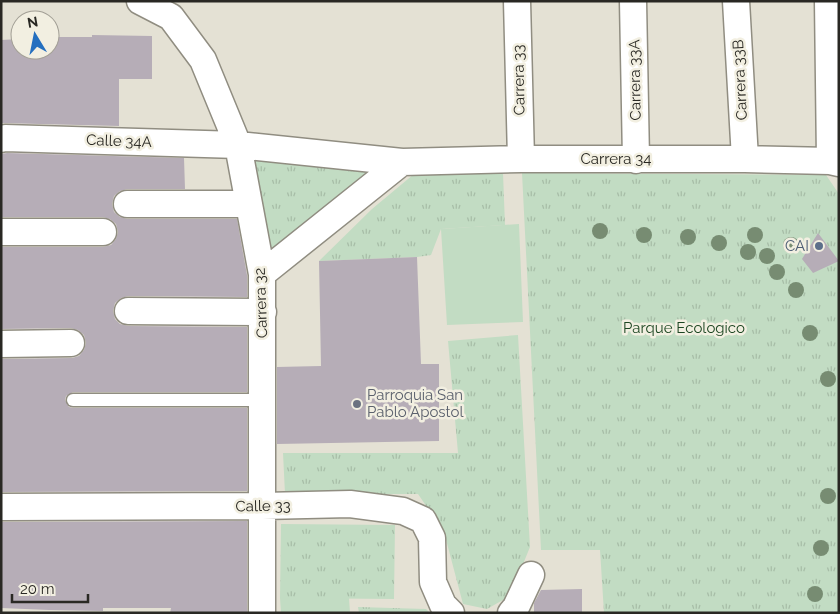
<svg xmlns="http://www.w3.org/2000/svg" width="840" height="614" font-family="Raleway,sans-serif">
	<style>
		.park { fill: url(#park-tufts) }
		.garden { fill: #c2dcc3 }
		.building { fill: #b6adb7 }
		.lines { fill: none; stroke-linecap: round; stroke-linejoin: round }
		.lane-casing { stroke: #908d81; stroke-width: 15 }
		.street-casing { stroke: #908d81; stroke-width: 29 }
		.lane { stroke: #fff; stroke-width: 12 }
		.street { stroke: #fff; stroke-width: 26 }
		.tree { fill: #778c72 }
		.service-dot { fill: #5c6f8a; stroke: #f2efe1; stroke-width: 2 }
		.worship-dot { fill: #6b7280; stroke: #f2efe1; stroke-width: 2 }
		.labels { text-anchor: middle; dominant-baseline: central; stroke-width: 5; stroke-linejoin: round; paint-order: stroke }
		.street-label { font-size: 15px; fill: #292823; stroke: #f2efe1 }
		.service-label { font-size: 15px; fill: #4e5e75; stroke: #f2efe1; text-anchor: end }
		.park-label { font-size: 15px; fill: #1d4722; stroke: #f2efe1 }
		.worship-label { font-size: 15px; fill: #5b616d; stroke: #f2efe1; text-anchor: start }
	</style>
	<defs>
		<pattern id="park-tufts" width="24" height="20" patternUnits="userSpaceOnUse" patternTransform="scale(1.25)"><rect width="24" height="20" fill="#c2dcc3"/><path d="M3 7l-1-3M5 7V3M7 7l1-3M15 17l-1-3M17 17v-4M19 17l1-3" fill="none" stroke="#a7bda7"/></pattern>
	</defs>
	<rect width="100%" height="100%" fill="#e4e1d4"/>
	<path class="park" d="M 248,159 L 383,167 L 266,259 Z
		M 503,173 L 505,225 L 441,229 L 431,255 L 417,257 L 319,261 L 372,209 L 414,174 Z
		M 522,173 L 826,175 L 839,194 L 839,613 L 604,613 L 600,550 L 541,550 Z
		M 518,335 L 530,547 L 510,596 L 487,609 L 463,604 L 444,532 L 418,494 L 285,494 L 283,453 L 458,453 L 448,341 Z
		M 281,524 L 395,525 L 394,599 L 280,598 Z
		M 358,607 L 426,609 L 430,613 L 359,613 Z"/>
	<path class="garden" d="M 519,224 L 523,322 L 447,325 L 441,229 Z
		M 280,598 L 349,598 L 350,613 L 281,613 Z"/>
	<path class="building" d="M 92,35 L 152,36 L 152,79 L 119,79 L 119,126 L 1,123 L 1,40 L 20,39 L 20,50 L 50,50 L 50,37 L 92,37 Z
		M 7,153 L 184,158 L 185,189 L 127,189 L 120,191 L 114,196 L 112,204 L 114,212 L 120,217 L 127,219 L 237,219 L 247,275 L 247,297 L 128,296 L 121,298 L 115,303 L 113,311 L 115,319 L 120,324 L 128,326 L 247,327 L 247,392 L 73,392 L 66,396 L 65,400 L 69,407 L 73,408 L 247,408 L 247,491 L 1,492 L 1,359 L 72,358 L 79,356 L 84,350 L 86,343 L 84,335 L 78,330 L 71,328 L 1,329 L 1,247 L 103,247 L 111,245 L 116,239 L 118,232 L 116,224 L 110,219 L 103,217 L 1,217 L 1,154 Z
		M 818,233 L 839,261 L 813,273 L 802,259 Z
		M 417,257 L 421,364 L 439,364 L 439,441 L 277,444 L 277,367 L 321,366 L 319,261 Z
		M 247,521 L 247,613 L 170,613 L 171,608 L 103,608 L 103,611 L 49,610 L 1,608 L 1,522 Z
		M 582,589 L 582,613 L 534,613 L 534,603 L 541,590 Z"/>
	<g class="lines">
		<defs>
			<path id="lane" d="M 73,400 L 263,400"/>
			<path id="street" d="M 140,1 L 171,17 L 203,60 L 238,145 L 262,274 L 262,613
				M 517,1 L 521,159
				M 633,1 L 636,160
				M 736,1 L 745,159
				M 828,1 L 830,161
				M 1,139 L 5,138 L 238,145 L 402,162
				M 127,204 L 248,204
				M 1,232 L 103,232
				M 262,274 L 402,162 L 521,159 L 745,159 L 830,161 L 839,163
				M 128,311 L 263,312
				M 1,344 L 71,343
				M 1,507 L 263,506 L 350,504 L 403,511 L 423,520 L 432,538 L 433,582 L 443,605 L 451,613
				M 511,613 L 516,607 L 531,575"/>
		</defs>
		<use href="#lane" class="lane-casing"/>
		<use href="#street" class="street-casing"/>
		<use href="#lane" class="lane"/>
		<use href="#street" class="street"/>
	</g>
	<g class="tree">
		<circle cx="600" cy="231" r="8"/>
		<circle cx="644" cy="235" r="8"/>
		<circle cx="755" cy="235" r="8"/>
		<circle cx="688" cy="237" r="8"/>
		<circle cx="719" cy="243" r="8"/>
		<circle cx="791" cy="245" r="8"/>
		<circle cx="748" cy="252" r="8"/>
		<circle cx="767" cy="256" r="8"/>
		<circle cx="777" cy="272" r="8"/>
		<circle cx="796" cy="290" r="8"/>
		<circle cx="810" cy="333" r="8"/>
		<circle cx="828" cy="379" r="8"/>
		<circle cx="828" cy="496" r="8"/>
		<circle cx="821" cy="548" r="8"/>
		<circle cx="815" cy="594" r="8"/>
	</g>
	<circle class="service-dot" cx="819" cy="246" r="5"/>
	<circle class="worship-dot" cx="357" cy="404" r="5"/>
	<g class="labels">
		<g class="street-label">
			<text transform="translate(519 80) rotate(-91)">Carrera 33</text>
			<text transform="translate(635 80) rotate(-91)">Carrera 33A</text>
			<text transform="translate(740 80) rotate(-93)">Carrera 33B</text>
			<text transform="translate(119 141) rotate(2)">Calle 34A</text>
			<text x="616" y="159">Carrera 34</text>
			<text transform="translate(261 303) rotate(-92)">Carrera 32</text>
			<text transform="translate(263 506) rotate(-1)">Calle 33</text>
		</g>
		<g class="service-label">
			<text x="809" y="246">CAI</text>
		</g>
		<g class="park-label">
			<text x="684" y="328">Parque Ecologico</text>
		</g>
		<g class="worship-label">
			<text x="367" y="395">Parroquia San<tspan x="367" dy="17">Pablo Apostol</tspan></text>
		</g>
	</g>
	<rect width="840" height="614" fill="none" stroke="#292823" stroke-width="5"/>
	<g transform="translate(35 35) rotate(350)"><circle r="24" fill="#f2efe1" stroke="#a29f95"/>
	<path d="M0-4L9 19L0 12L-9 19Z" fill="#246fbf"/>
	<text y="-8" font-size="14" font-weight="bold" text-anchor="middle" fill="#292823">N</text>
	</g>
	<path d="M12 594v8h76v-8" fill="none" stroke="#292823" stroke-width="2.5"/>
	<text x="20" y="594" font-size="15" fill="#292823" stroke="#f2efe1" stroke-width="4" paint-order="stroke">20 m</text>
</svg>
